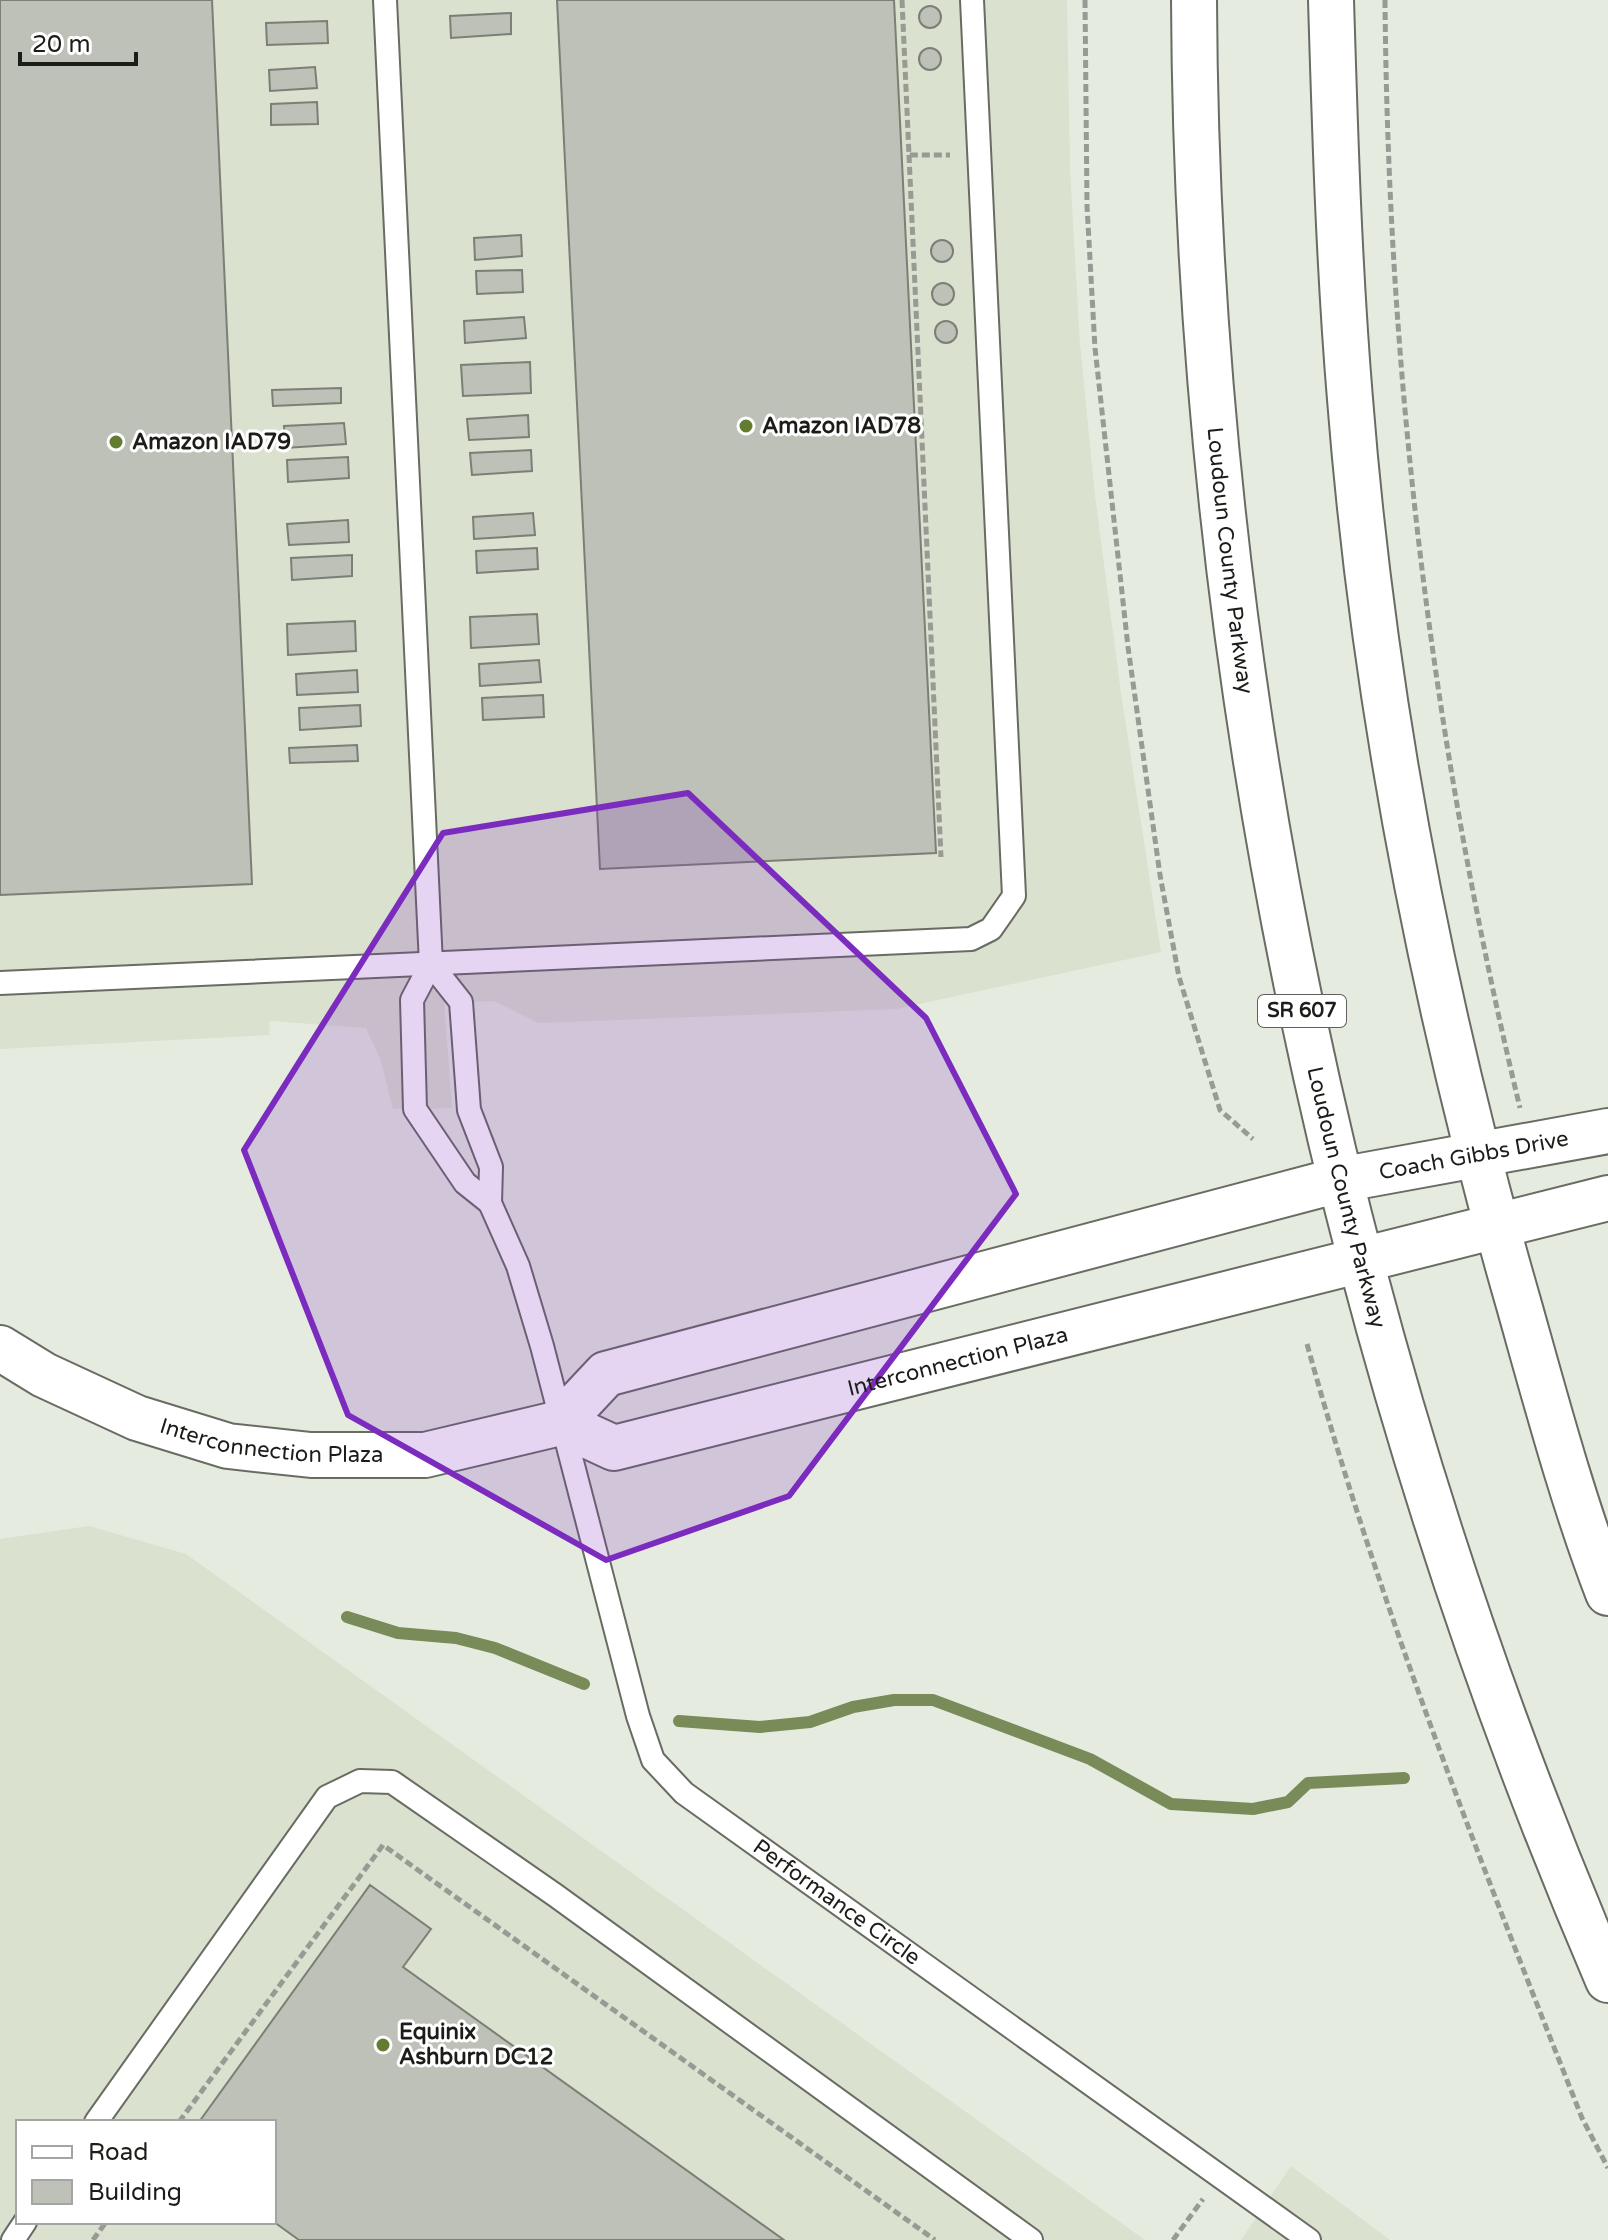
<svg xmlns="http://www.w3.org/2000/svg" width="1608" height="2240" font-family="'Varela Round',sans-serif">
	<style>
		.built { fill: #dae1cf; fill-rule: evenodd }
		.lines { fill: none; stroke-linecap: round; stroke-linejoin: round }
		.stream { stroke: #788b58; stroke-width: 12 }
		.building { fill: #bdc1b7; stroke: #7b7f75; stroke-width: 2 }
		.service-casing { stroke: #686c62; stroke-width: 26 }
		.minor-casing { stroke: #686c62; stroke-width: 48 }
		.primary-casing { stroke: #686c62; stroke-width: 48 }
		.path { stroke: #979b93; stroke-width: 5; stroke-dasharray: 8 4; stroke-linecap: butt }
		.service { stroke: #fff; stroke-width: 22 }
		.minor { stroke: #fff; stroke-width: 44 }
		.primary { stroke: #fff; stroke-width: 44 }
		.marked { fill: #7b2cbf; fill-opacity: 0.2; stroke: #7b2cbf; stroke-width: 6; stroke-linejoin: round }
		.poi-dot { fill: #637c2f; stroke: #fff; stroke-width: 3 }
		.labels { text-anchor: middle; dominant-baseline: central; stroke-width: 6; stroke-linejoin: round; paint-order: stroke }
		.shield { fill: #fff; stroke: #60615e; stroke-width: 2 }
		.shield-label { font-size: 20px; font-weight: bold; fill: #1c1d19 }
		.poi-label { font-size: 22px; font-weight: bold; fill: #1c1d19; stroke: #fff; text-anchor: start }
		.street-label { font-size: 22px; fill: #1c1d19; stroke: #fff }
	</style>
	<rect width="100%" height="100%" fill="#e6ebe0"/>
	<path class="built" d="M 0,0 L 1067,0 L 1070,170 L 1080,344 L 1095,496 L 1121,693 L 1161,952 L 896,1009 L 539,1023 L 494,1001 L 444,1003 L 452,1108 L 393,1109 L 381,1061 L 366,1028 L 270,1021 L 269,1035 L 0,1049 Z
		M 89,1526 L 186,1554 L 1145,2240 L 0,2240 L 0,1539 ZM 18,2122 L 274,2122 L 274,2222 L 18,2222 Z
		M 1291,2166 L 1390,2240 L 1241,2240 Z"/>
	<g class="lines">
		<path class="stream" d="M 347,1617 L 398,1633 L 456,1638 L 495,1648 L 584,1684
			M 679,1721 L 760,1727 L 810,1722 L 853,1707 L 894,1700 L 933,1700 L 1090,1759 L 1171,1804 L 1253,1809 L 1288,1802 L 1308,1783 L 1404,1778"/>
	</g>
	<path class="building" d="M 0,0 L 212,0 L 252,884 L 0,895 Z
		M 557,0 L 894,0 L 936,853 L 600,869 Z
		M919 17a11 11 0 1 1 22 0a11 11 0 1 1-22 0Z
		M 511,13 L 511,34 L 451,38 L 450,16 Z
		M 327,21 L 328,43 L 267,45 L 266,23 Z
		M919 59a11 11 0 1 1 22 0a11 11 0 1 1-22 0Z
		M 315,67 L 317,88 L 270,91 L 269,70 Z
		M 317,102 L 318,124 L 271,125 L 271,104 Z
		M 521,235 L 522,256 L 475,260 L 474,238 Z
		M931 251a11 11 0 1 1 22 0a11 11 0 1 1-22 0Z
		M 522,270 L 523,292 L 477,294 L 476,271 Z
		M932 294a11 11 0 1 1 22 0a11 11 0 1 1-22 0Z
		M 524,317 L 526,338 L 465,343 L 464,321 Z
		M935 332a11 11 0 1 1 22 0a11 11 0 1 1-22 0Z
		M 530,362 L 531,393 L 463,396 L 461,365 Z
		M 341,388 L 341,403 L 273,406 L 272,390 Z
		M 528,415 L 529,437 L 469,440 L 467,419 Z
		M 344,423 L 346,444 L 285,448 L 284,426 Z
		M 531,450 L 532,471 L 472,475 L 470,453 Z
		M 348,457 L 349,478 L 288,482 L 287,460 Z
		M 533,513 L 535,535 L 474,539 L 473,517 Z
		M 348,520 L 349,542 L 289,545 L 287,524 Z
		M 537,548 L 538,569 L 477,573 L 476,551 Z
		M 352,555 L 352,576 L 292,580 L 291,558 Z
		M 537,614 L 539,644 L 471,648 L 470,617 Z
		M 355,621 L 356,651 L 288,655 L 287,624 Z
		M 539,660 L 541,682 L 480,686 L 479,664 Z
		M 357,670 L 358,692 L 297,695 L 296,674 Z
		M 543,695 L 544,717 L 483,720 L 482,698 Z
		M 360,705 L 361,726 L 300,730 L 299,708 Z
		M 357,745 L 358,761 L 290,763 L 289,748 Z
		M 370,1885 L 431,1929 L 403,1967 L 784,2240 L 299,2240 L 274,2222 L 274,2122 L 199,2122 Z"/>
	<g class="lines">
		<defs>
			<g id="service">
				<path d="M 385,0 L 431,964 L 412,1000 L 415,1109 L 465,1183 L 490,1203"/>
				<path id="s1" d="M 431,964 L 461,1002 L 469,1110 L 491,1167 L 490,1203 L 518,1266 L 542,1346 L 638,1716 L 653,1760 L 684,1793 L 1309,2240"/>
				<path d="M 0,983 L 971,939 L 991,929 L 1014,896 L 972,0"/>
				<path d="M 96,2122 L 327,1797 L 360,1781 L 392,1782 L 555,1895 L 1031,2240"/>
				<path d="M 13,2240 L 25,2222"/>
			</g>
			<g id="minor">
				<path id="s2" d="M 0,1348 L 44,1375 L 137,1418 L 228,1446 L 311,1455 L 425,1455 L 560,1423 L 606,1374 L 1339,1180 L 1608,1131"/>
				<path id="s3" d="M 560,1423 L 614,1448 L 1608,1198"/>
			</g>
			<g id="primary">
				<path id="s4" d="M 1194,0 C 1197,677 1341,1359 1608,1980"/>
				<path d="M 1331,0 C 1335,133 1339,267 1350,399 C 1374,705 1434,1010 1519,1305 C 1546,1401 1572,1499 1608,1593"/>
			</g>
		</defs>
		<use href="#service" class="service-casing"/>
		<use href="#minor" class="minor-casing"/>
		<use href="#primary" class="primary-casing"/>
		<path class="path" d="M 902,0 L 909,155 L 950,155
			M 1085,0 L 1087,206 L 1095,348 L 1128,647 L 1160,875 L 1179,977 L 1220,1110 L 1253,1139
			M 1385,0 C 1388,374 1432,744 1520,1108
			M 909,155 L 941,857
			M 1307,1344 C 1380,1609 1481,1863 1582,2118 L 1608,2168
			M 179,2122 L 383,1845 L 935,2240
			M 93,2240 L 106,2222
			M 1173,2240 L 1203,2199"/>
		<use href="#service" class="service"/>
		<use href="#minor" class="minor"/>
		<use href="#primary" class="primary"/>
	</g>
	<path class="marked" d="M 688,793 L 926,1018 L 1016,1194 L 789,1496 L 606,1560 L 348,1415 L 244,1150 L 443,833 Z"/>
	<g class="poi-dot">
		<circle cx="746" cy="426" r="8"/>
		<circle cx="116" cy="442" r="8"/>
		<circle cx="383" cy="2045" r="8"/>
	</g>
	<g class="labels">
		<rect class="shield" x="1258" y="995" width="88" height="32" rx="6"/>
		<g class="shield-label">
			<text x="1302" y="1011">SR 607</text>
		</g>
		<g class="poi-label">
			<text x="762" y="426">Amazon IAD78</text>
			<text x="132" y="442">Amazon IAD79</text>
			<text x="399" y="2032">Equinix<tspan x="399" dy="25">Ashburn DC12</tspan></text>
		</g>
		<g class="street-label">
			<text stroke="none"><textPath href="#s4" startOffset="562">Loudoun County Parkway</textPath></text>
			<text stroke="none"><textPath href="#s2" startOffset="1548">Coach Gibbs Drive</textPath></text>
			<text stroke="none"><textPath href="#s4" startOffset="1210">Loudoun County Parkway</textPath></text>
			<text stroke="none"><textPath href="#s3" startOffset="414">Interconnection Plaza</textPath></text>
			<text stroke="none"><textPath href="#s2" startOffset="292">Interconnection Plaza</textPath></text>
			<text stroke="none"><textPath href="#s1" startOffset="1068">Performance Circle</textPath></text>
		</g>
	</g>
	<rect x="16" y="2120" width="260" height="104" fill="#ffffff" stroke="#a4a5a3" stroke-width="2"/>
	<rect x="32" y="2146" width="40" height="12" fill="#ffffff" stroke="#a4a5a3" stroke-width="2"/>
	<text x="88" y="2160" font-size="24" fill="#1c1d19">Road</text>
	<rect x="32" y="2180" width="40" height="24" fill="#bdc1b7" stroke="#a4a5a3" stroke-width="2"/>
	<text x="88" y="2200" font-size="24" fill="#1c1d19">Building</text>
	<path d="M20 52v12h116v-12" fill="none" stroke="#1c1d19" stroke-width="4"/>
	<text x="32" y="52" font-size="24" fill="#1c1d19" stroke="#ffffff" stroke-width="6" paint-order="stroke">20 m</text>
</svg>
